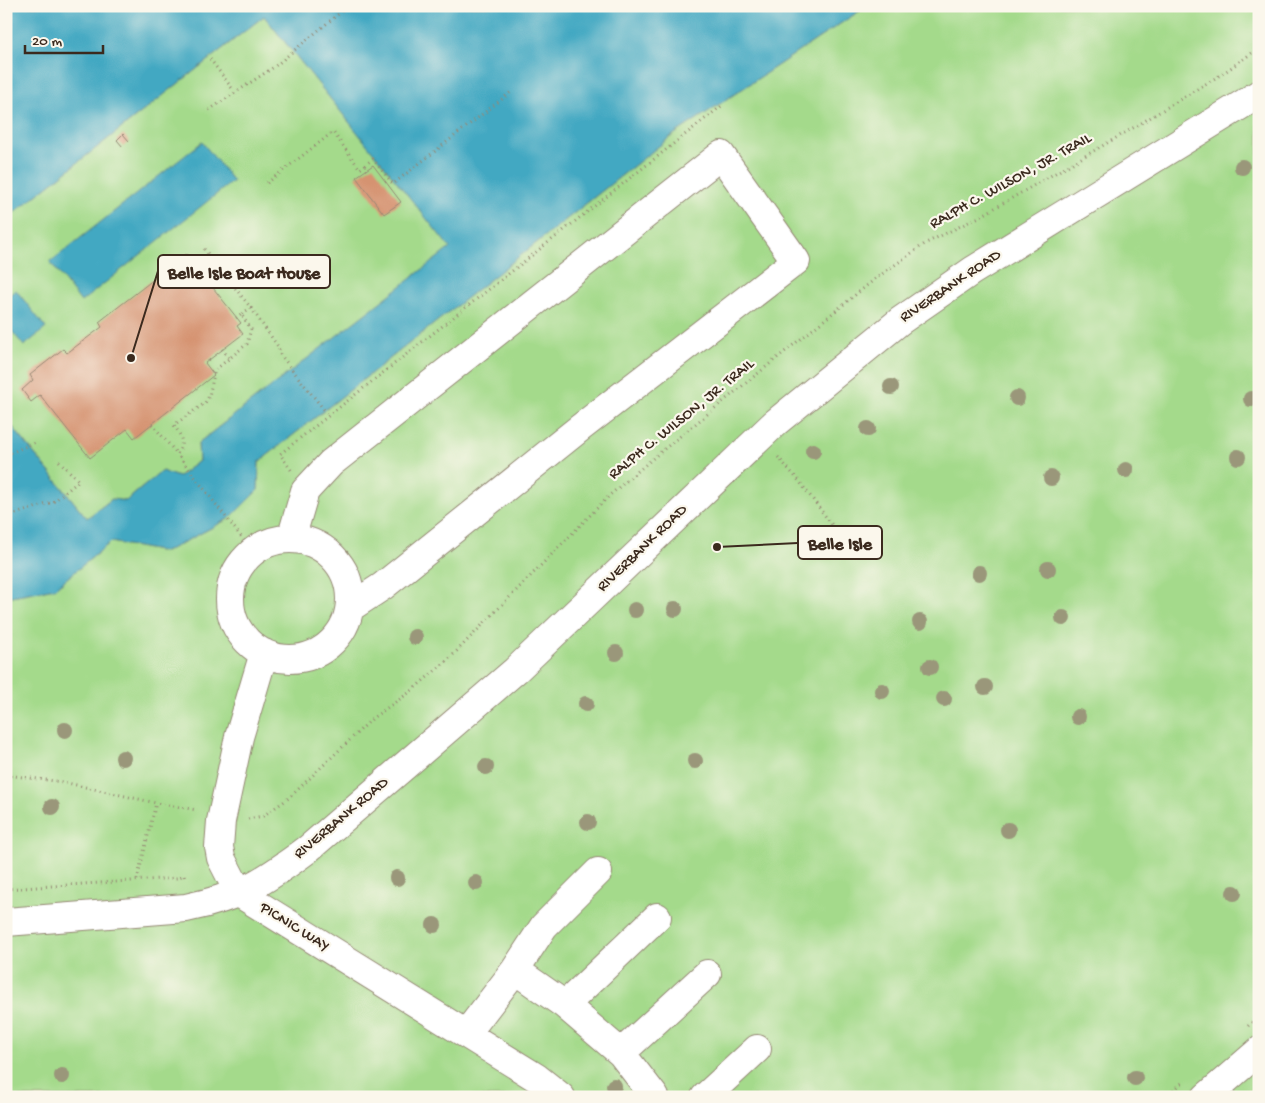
<svg xmlns="http://www.w3.org/2000/svg" width="1265" height="1103" font-family="'Gochi Hand',sans-serif">
	<style>
		.green { fill: #a4da8b; stroke: #708254 }
		.water { fill: #42a8c2; stroke: #3e6970 }
		.building { fill: #d59371 }
		.lines { fill: none; stroke-linecap: round; stroke-linejoin: round }
		.minor-casing { stroke: #958874; stroke-width: 30 }
		.path { stroke: #958874; stroke-width: 3; stroke-dasharray: 1 4; stroke-linecap: butt }
		.minor { stroke: #fff; stroke-width: 28 }
		.tree { fill: #9a977a }
		.labels { text-anchor: middle; dominant-baseline: central; stroke-width: 4.5; stroke-linejoin: round; paint-order: stroke }
		.street-label { font-size: 16px; fill: #3b2a1e; stroke: #fbf7ec }
		.leader { fill: none; stroke: #3b2a1e; stroke-width: 2 }
		.callout-dot { fill: #3b2a1e; stroke: #fbf7ec; stroke-width: 2 }
		.callout { fill: #fbf7ec; stroke: #3b2a1e; stroke-width: 2 }
		.callout-label { font-size: 18px; text-anchor: middle; font-weight: bold; fill: #3b2a1e }
	</style>
	<rect width="100%" height="100%" fill="#fbf7ec"/>
	<filter id="ink" filterUnits="userSpaceOnUse"><feTurbulence type="fractalNoise" baseFrequency=".02" numOctaves="2"/><feDisplacementMap in="SourceGraphic" scale="10" xChannelSelector="R" yChannelSelector="G"/><feConvolveMatrix kernelMatrix="1 2 1 2 8 2 1 2 1" color-interpolation-filters="sRGB"/></filter>
	<filter id="wash" filterUnits="userSpaceOnUse"><feTurbulence type="fractalNoise" baseFrequency=".0096" numOctaves="4" result="noise"/><feDisplacementMap in="SourceGraphic" scale="20" xChannelSelector="R" yChannelSelector="G"/><feGaussianBlur stdDeviation="1.12" result="paint"/><feColorMatrix in="noise" values="0 0 0 0 0 0 0 0 0 0 0 0 0 0 0 0 0 1.4 0 .05"/><feComposite in="paint" operator="in"/></filter>
	<g filter="url(#wash)">
		<rect width="100%" height="100%" fill="#efe6c9"/>
		<path class="green" d="M 867,6 L 1259,6 L 1259,1097 L 6,1097 L 6,597 L 55,588 L 111,542 L 165,552 L 230,518 L 258,490 L 259,462 L 673,135 Z
			M 264,16 L 451,248 L 198,443 L 199,461 L 178,477 L 162,471 L 126,501 L 112,499 L 87,518 L 6,419 L 6,219 Z"/>
		<path class="water" d="M 6,6 L 867,6 L 673,135 L 259,462 L 258,490 L 230,518 L 165,552 L 111,542 L 55,588 L 6,597 L 6,419 L 87,518 L 112,499 L 126,501 L 162,471 L 178,477 L 199,461 L 198,443 L 450,248 L 264,16 L 6,219 Z
			M 202,142 L 233,181 L 81,302 L 50,262 Z
			M 16,290 L 46,328 L 24,346 L 6,324 L 6,297 Z"/>
		<g id="blocks">
			<path class="building" d="M 123,134 L 129,141 L 123,147 L 117,140 Z
				M 373,165 L 401,202 L 384,214 L 356,177 Z
				M 186,254 L 241,323 L 237,326 L 243,334 L 205,363 L 214,375 L 134,438 L 127,429 L 90,458 L 40,395 L 31,402 L 22,390 L 33,380 L 30,375 L 63,349 L 67,353 L 102,327 L 99,322 Z"/>
		</g>
	</g>
	<g filter="url(#ink)">
		<use href="#blocks" fill-opacity="0" stroke="#958874" stroke-width="1"/>
		<g class="lines">
			<defs>
				<path id="minor" d="M 291,539 L 305,491 L 331,463 L 721,155 L 796,261 L 580,428 L 383,586 L 351,607
					M230 599a60 60 0 1 1 120 0a60 60 0 1 1-120 0Z
					M 264,653 L 239,737 L 221,821 L 219,847 L 221,858 L 239,893 L 537,1078 L 561,1097
					M 6,922 L 186,908 C 240,897 264,882 308,849 L 516,670 L 775,423 L 900,321 L 972,271 L 1259,94
					M 515,970 L 565,1005 L 621,1053 L 655,1097
					M 565,1005 L 657,917
					M 466,1034 L 515,970 L 544,926 L 598,872
					M 621,1053 L 707,974
					M 705,1097 L 757,1049
					M 1206,1097 L 1259,1051"/>
			</defs>
			<use href="#minor" class="minor-casing"/>
			<path class="path" d="M 210,59 L 234,91
				M 209,110 L 274,67 L 348,6
				M 267,183 L 333,132 L 360,169 L 373,159 L 393,184 L 511,92
				M 204,249 L 251,308 L 241,314 L 251,329 L 247,344 L 215,370 L 209,396 L 205,403 L 174,425 C 181,436 185,442 177,454 L 253,552
				M 207,281 L 220,269
				M 251,308 L 279,348 L 279,353 L 329,416
				M 236,318 L 241,314
				M 222,349 L 229,358
				M 152,424 L 177,454
				M 6,455 L 38,441
				M 778,457 L 799,481 L 835,529
				M 291,470 L 280,454 L 724,104
				M 6,517 L 53,502 L 79,481 L 58,460
				M 6,775 L 63,782 L 156,803 L 197,810
				M 248,819 L 263,816 L 289,798 L 374,717 L 410,692 L 449,659 L 610,495 L 658,454 L 875,279 L 926,243 L 981,216 L 1128,131 L 1222,74 L 1259,48
				M 137,880 L 156,803
				M 6,889 L 177,878 L 184,875 L 185,880
				M 1248,1026 L 1259,1016
				M 1166,1097 L 1183,1082"/>
			<use href="#minor" class="minor"/>
		</g>
		<g class="tree">
			<circle cx="1242" cy="167" r="8"/>
			<circle cx="891" cy="387" r="8"/>
			<circle cx="1017" cy="398" r="8"/>
			<circle cx="1251" cy="399" r="8"/>
			<circle cx="868" cy="429" r="8"/>
			<circle cx="813" cy="451" r="8"/>
			<circle cx="1238" cy="457" r="8"/>
			<circle cx="1126" cy="470" r="8"/>
			<circle cx="1051" cy="478" r="8"/>
			<circle cx="1048" cy="569" r="8"/>
			<circle cx="979" cy="573" r="8"/>
			<circle cx="675" cy="609" r="8"/>
			<circle cx="635" cy="610" r="8"/>
			<circle cx="1063" cy="618" r="8"/>
			<circle cx="920" cy="622" r="8"/>
			<circle cx="415" cy="637" r="8"/>
			<circle cx="616" cy="653" r="8"/>
			<circle cx="930" cy="667" r="8"/>
			<circle cx="985" cy="687" r="8"/>
			<circle cx="882" cy="691" r="8"/>
			<circle cx="944" cy="699" r="8"/>
			<circle cx="586" cy="704" r="8"/>
			<circle cx="1078" cy="717" r="8"/>
			<circle cx="65" cy="730" r="8"/>
			<circle cx="123" cy="758" r="8"/>
			<circle cx="695" cy="761" r="8"/>
			<circle cx="486" cy="767" r="8"/>
			<circle cx="52" cy="807" r="8"/>
			<circle cx="588" cy="822" r="8"/>
			<circle cx="1008" cy="830" r="8"/>
			<circle cx="397" cy="878" r="8"/>
			<circle cx="476" cy="883" r="8"/>
			<circle cx="1234" cy="893" r="8"/>
			<circle cx="434" cy="925" r="8"/>
			<circle cx="62" cy="1076" r="8"/>
			<circle cx="1135" cy="1078" r="8"/>
			<circle cx="614" cy="1086" r="8"/>
		</g>
	</g>
	<g class="labels">
		<g class="street-label">
			<text transform="translate(1011 182) rotate(-29)">RALPH C. WILSON, JR. TRAIL</text>
			<text transform="translate(951 287) rotate(-34)">RIVERBANK ROAD</text>
			<text transform="translate(682 420) rotate(-39)">RALPH C. WILSON, JR. TRAIL</text>
			<text transform="translate(643 549) rotate(-44)">RIVERBANK ROAD</text>
			<text transform="translate(342 819) rotate(-40)">RIVERBANK ROAD</text>
			<text transform="translate(294 928) rotate(32)">PICNIC WAY</text>
		</g>
	</g>
	<path class="leader" d="M131 358L158 271M717 547L798 543"/>
	<g class="callout-dot">
		<circle cx="131" cy="358" r="5"/>
		<circle cx="717" cy="547" r="5"/>
	</g>
	<g class="callout">
		<rect x="158" y="255" width="172" height="33" rx="5"/>
		<rect x="798" y="526" width="84" height="33" rx="5"/>
	</g>
	<g class="callout-label">
		<text x="244" y="278">Belle Isle Boat House</text>
		<text x="840" y="549">Belle Isle</text>
	</g>
	<rect width="1265" height="1103" fill="none" stroke="#fbf7ec" stroke-width="25"/>
	<path d="M25 45v8h78v-8" fill="none" stroke="#3b2a1e" stroke-width="2.5"/>
	<text x="32" y="45" font-size="15" fill="#3b2a1e" stroke="#fbf7ec" stroke-width="4" paint-order="stroke">20 m</text>
</svg>
